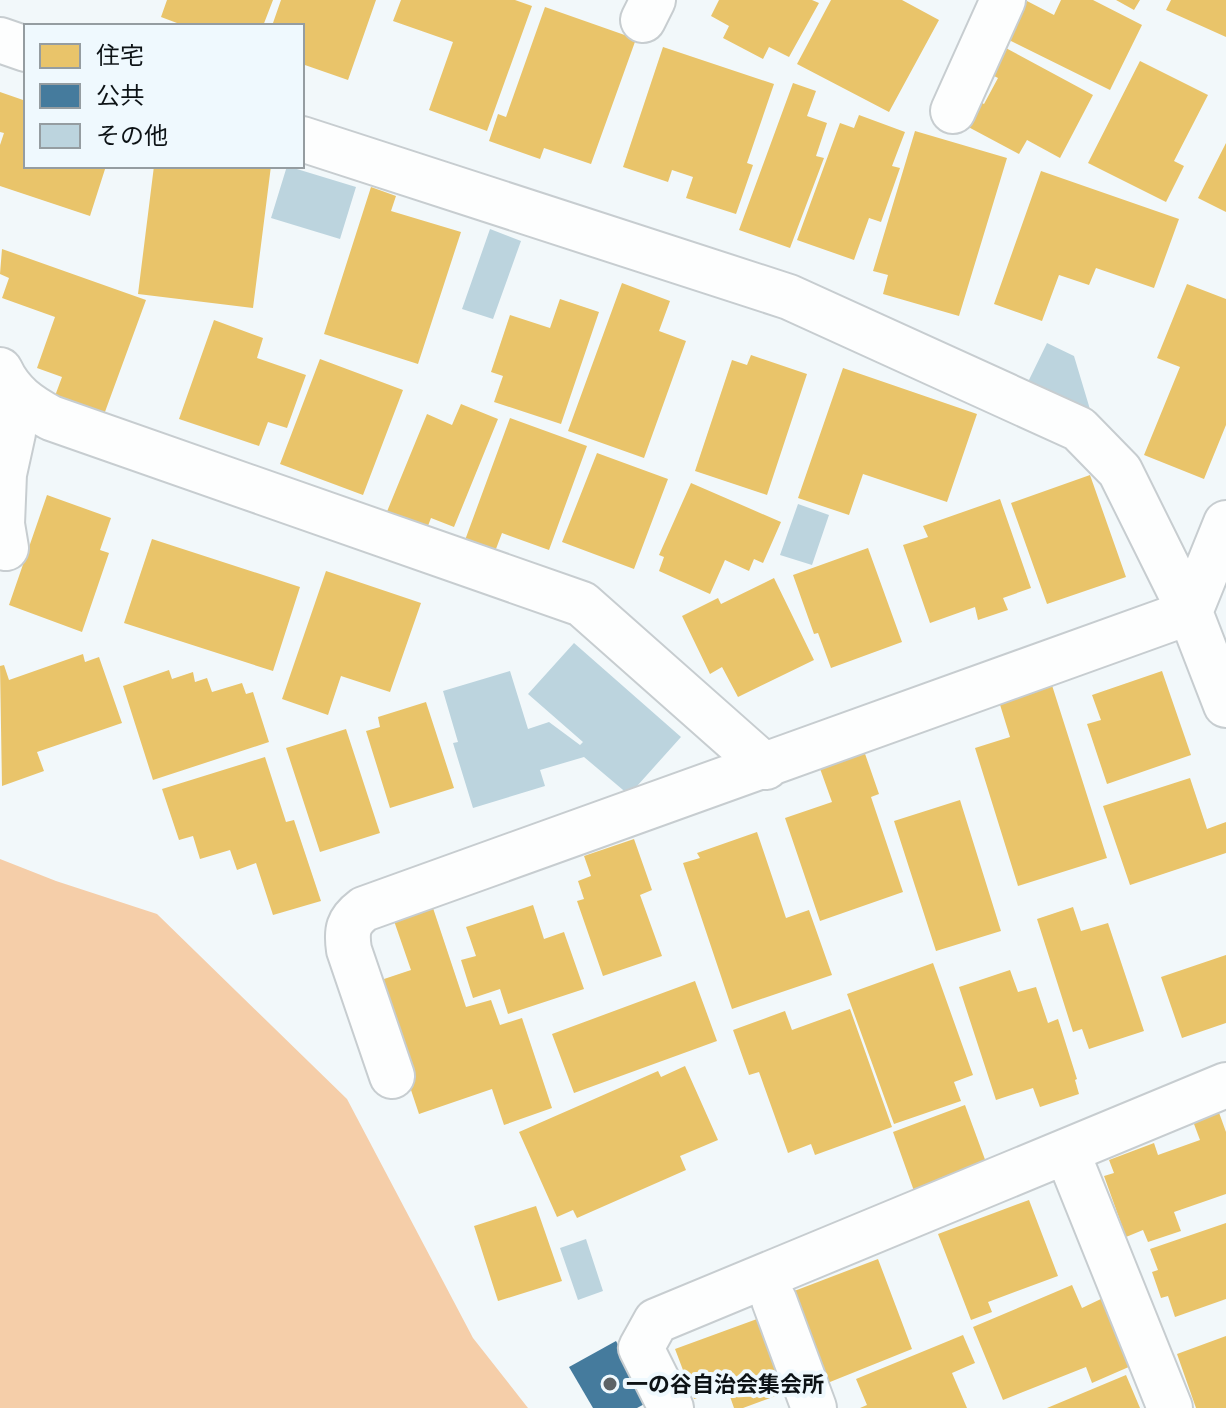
<svg xmlns="http://www.w3.org/2000/svg" width="1226" height="1408" font-family="Lora,'Noto Sans JP',serif">
	<style>
		.forest { fill: #f5cea9 }
		.homes { fill: #e9c46a }
		.public { fill: #457b9d }
		.building { fill: #bcd4de }
		.lines { fill: none; stroke-linecap: round; stroke-linejoin: round }
		.minor-casing { stroke: #c7cdd0; stroke-width: 48 }
		.minor { stroke: #fdfefe; stroke-width: 44 }
		.poi-dot { fill: #5d6366; stroke: #eff9fe; stroke-width: 3 }
		.labels { text-anchor: middle; dominant-baseline: central; stroke-width: 8; stroke-linejoin: round; paint-order: stroke }
		.poi-label { font-size: 22px; font-weight: bold; fill: #0d1316; stroke: #eff9fe; text-anchor: start }
	</style>
	<rect width="100%" height="100%" fill="#f2f8fa"/>
	<path class="forest" d="M 0,859 L 56,881 L 157,914 L 347,1099 L 473,1338 L 528,1408 L 0,1408 Z"/>
	<path class="homes" d="M 167,0 L 273,0 L 263,26 L 185,26 L 161,17 Z
		M 281,0 L 376,0 L 348,80 L 302,64 L 302,26 L 281,26 L 273,23 Z
		M 401,0 L 515,0 L 532,6 L 487,131 L 429,110 L 453,42 L 393,21 Z
		M 719,0 L 812,0 L 819,3 L 789,57 L 769,47 L 763,59 L 723,38 L 729,26 L 711,16 Z
		M 831,0 L 902,0 L 939,20 L 889,112 L 797,64 Z
		M 1061,0 L 1093,0 L 1142,25 L 1110,90 L 1007,39 L 1027,1 L 1054,15 Z
		M 1116,0 L 1140,0 L 1134,10 Z
		M 1171,0 L 1226,0 L 1226,37 L 1166,10 Z
		M 545,7 L 636,39 L 591,164 L 544,148 L 540,159 L 489,141 L 498,114 L 506,117 Z
		M 663,47 L 774,84 L 747,163 L 753,165 L 736,214 L 686,198 L 693,177 L 672,170 L 668,182 L 623,167 Z
		M 1004,47 L 1093,95 L 1060,158 L 1027,140 L 1019,154 L 959,122 L 973,98 L 984,104 L 998,78 L 990,74 Z
		M 1140,61 L 1208,95 L 1174,161 L 1184,166 L 1166,202 L 1088,163 Z
		M 793,83 L 816,91 L 807,116 L 827,123 L 816,156 L 824,158 L 790,248 L 739,230 Z
		M 0,92 L 26,101 L 26,166 L 106,166 L 90,216 L 0,186 L 0,145 L 4,133 L 0,132 Z
		M 859,115 L 905,132 L 892,166 L 900,168 L 881,222 L 869,218 L 854,260 L 797,240 L 840,123 L 854,128 Z
		M 915,131 L 1007,158 L 959,316 L 883,294 L 888,275 L 873,271 Z
		M 1226,143 L 1226,212 L 1198,198 Z
		M 154,166 L 271,166 L 253,308 L 138,294 Z
		M 1041,171 L 1179,219 L 1154,288 L 1096,268 L 1089,285 L 1059,275 L 1042,321 L 994,304 Z
		M 371,187 L 396,196 L 391,211 L 461,232 L 418,364 L 324,334 Z
		M 2,249 L 146,300 L 102,420 L 52,404 L 62,377 L 37,368 L 55,317 L 2,298 L 9,278 L 0,274 Z
		M 622,283 L 670,301 L 659,331 L 686,341 L 644,458 L 568,431 Z
		M 1187,284 L 1226,299 L 1226,425 L 1204,479 L 1144,455 L 1180,367 L 1157,358 Z
		M 560,299 L 599,312 L 561,424 L 494,402 L 503,376 L 491,372 L 510,315 L 550,328 Z
		M 214,320 L 263,338 L 257,358 L 306,375 L 287,428 L 268,422 L 259,446 L 179,419 Z
		M 751,355 L 807,374 L 767,495 L 695,471 L 732,360 L 747,365 Z
		M 320,359 L 403,390 L 363,495 L 280,464 Z
		M 843,368 L 977,414 L 947,502 L 863,474 L 849,515 L 798,498 Z
		M 461,404 L 498,419 L 454,527 L 431,518 L 426,531 L 386,514 L 427,414 L 452,425 Z
		M 510,418 L 587,446 L 549,550 L 502,533 L 491,562 L 461,551 Z
		M 597,453 L 668,479 L 634,569 L 562,542 Z
		M 1090,475 L 1126,577 L 1047,604 L 1011,503 Z
		M 691,483 L 781,522 L 763,563 L 754,559 L 749,571 L 725,560 L 710,594 L 659,571 L 664,557 L 659,555 Z
		M 47,495 L 111,518 L 100,550 L 109,553 L 82,632 L 9,605 Z
		M 1000,499 L 1031,588 L 1003,598 L 1008,610 L 978,620 L 975,607 L 930,623 L 903,545 L 928,537 L 923,526 Z
		M 152,539 L 300,587 L 273,671 L 124,623 Z
		M 868,548 L 902,642 L 831,668 L 818,633 L 814,634 L 793,575 Z
		M 326,571 L 421,603 L 390,692 L 341,676 L 328,715 L 282,699 Z
		M 774,578 L 814,660 L 738,697 L 722,667 L 710,674 L 682,616 L 718,598 L 721,604 Z
		M 83,654 L 85,662 L 99,657 L 122,723 L 37,752 L 44,771 L 2,786 L 0,666 L 4,665 L 9,680 Z
		M 169,670 L 172,679 L 193,672 L 195,682 L 207,678 L 212,692 L 242,683 L 246,694 L 253,692 L 269,742 L 153,780 L 123,686 Z
		M 1162,671 L 1191,755 L 1107,784 L 1087,724 L 1101,720 L 1092,695 Z
		M 1050,679 L 1107,858 L 1018,886 L 975,748 L 1010,737 L 997,695 Z
		M 426,702 L 454,788 L 390,808 L 366,731 L 380,727 L 378,717 Z
		M 346,729 L 380,833 L 320,852 L 286,748 Z
		M 863,748 L 879,794 L 871,797 L 903,892 L 820,921 L 785,818 L 832,802 L 818,763 Z
		M 265,757 L 286,822 L 294,820 L 321,901 L 273,915 L 256,863 L 237,870 L 230,850 L 200,859 L 193,836 L 179,840 L 162,789 Z
		M 1190,778 L 1207,829 L 1226,822 L 1226,853 L 1130,885 L 1103,806 Z
		M 960,800 L 1001,931 L 936,951 L 894,821 Z
		M 757,832 L 786,918 L 809,910 L 832,975 L 732,1009 L 683,863 L 700,858 L 697,853 Z
		M 634,839 L 652,890 L 640,895 L 662,956 L 603,976 L 577,901 L 584,899 L 578,881 L 591,876 L 584,856 Z
		M 432,905 L 466,1007 L 491,1000 L 500,1025 L 522,1018 L 552,1108 L 504,1125 L 492,1089 L 419,1114 L 375,982 L 411,970 L 393,918 Z
		M 533,905 L 544,939 L 564,932 L 584,989 L 508,1014 L 500,989 L 473,998 L 461,960 L 476,956 L 466,927 Z
		M 1073,907 L 1081,931 L 1108,923 L 1144,1031 L 1089,1049 L 1082,1029 L 1073,1032 L 1037,919 Z
		M 1226,955 L 1226,1023 L 1182,1038 L 1161,977 Z
		M 933,963 L 973,1075 L 954,1082 L 961,1101 L 894,1124 L 847,994 Z
		M 1010,970 L 1018,992 L 1036,987 L 1048,1023 L 1058,1019 L 1077,1079 L 1075,1080 L 1079,1094 L 1040,1107 L 1033,1088 L 996,1100 L 959,987 Z
		M 695,981 L 717,1041 L 574,1093 L 552,1034 Z
		M 850,1009 L 892,1127 L 815,1155 L 811,1144 L 788,1153 L 759,1072 L 749,1075 L 733,1030 L 785,1011 L 792,1030 Z
		M 685,1066 L 718,1140 L 680,1156 L 686,1170 L 577,1218 L 573,1210 L 557,1217 L 519,1132 L 658,1071 L 661,1077 Z
		M 965,1105 L 987,1165 L 914,1191 L 893,1132 Z
		M 1217,1107 L 1226,1132 L 1226,1194 L 1174,1212 L 1181,1231 L 1148,1242 L 1143,1230 L 1126,1237 L 1104,1176 L 1114,1173 L 1109,1160 L 1154,1143 L 1158,1155 L 1200,1140 L 1191,1116 Z
		M 1029,1200 L 1058,1276 L 988,1302 L 992,1312 L 971,1320 L 938,1234 Z
		M 536,1206 L 562,1281 L 498,1301 L 474,1226 Z
		M 1226,1223 L 1226,1299 L 1175,1317 L 1168,1296 L 1161,1298 L 1152,1272 L 1158,1270 L 1150,1249 Z
		M 878,1259 L 912,1349 L 825,1384 L 789,1293 Z
		M 1072,1285 L 1082,1308 L 1103,1298 L 1131,1366 L 1092,1383 L 1086,1367 L 1003,1400 L 973,1327 Z
		M 757,1319 L 784,1393 L 743,1408 L 734,1408 L 727,1388 L 694,1399 L 675,1349 Z
		M 963,1335 L 975,1363 L 952,1373 L 967,1408 L 860,1408 L 867,1405 L 856,1379 Z
		M 1226,1336 L 1226,1408 L 1196,1408 L 1177,1354 Z
		M 1126,1375 L 1140,1408 L 1047,1408 Z"/>
	<path class="public" d="M 616,1341 L 650,1401 L 637,1408 L 593,1408 L 569,1367 Z"/>
	<path class="building" d="M 287,166 L 356,187 L 340,239 L 271,218 Z
		M 490,229 L 521,241 L 493,319 L 462,309 Z
		M 1047,343 L 1074,356 L 1092,416 L 1027,384 Z
		M 798,504 L 829,515 L 812,565 L 780,555 Z
		M 574,643 L 681,737 L 629,795 L 584,757 L 540,770 L 545,786 L 473,808 L 453,743 L 458,742 L 443,691 L 510,671 L 528,729 L 549,722 L 580,745 L 583,742 L 528,694 Z
		M 586,1239 L 603,1291 L 578,1300 L 560,1248 Z"/>
	<g class="lines">
		<defs>
			<path id="minor" d="M 643,20 L 653,0
				M 0,40 L 26,49
				M 953,111 L 1003,0
				M 302,139 L 789,297 L 1079,429 L 1120,471 L 1190,612 L 1226,705
				M 0,370 C 11,394 29,406 51,418 L 582,604 L 766,767
				M 6,548 L 2,524 L 4,474 L 13,433 L 10,389
				M 392,1076 L 349,950 C 346,930 348,921 364,909 L 1190,612 L 1226,523
				M 1067,1152 L 1170,1408
				M 774,1300 L 814,1408
				M 671,1408 L 641,1348 L 656,1321 L 1226,1085"/>
		</defs>
		<use href="#minor" class="minor-casing"/>
		<use href="#minor" class="minor"/>
	</g>
	<circle class="poi-dot" cx="610" cy="1384" r="8"/>
	<g class="labels">
		<g class="poi-label">
			<text x="626" y="1384">一の谷自治会集会所</text>
		</g>
	</g>
	<rect x="24" y="24" width="280" height="144" fill="#eff9fe" stroke="#959da1" stroke-width="2"/>
	<rect x="40" y="44" width="40" height="24" fill="#e9c46a" stroke="#959da1" stroke-width="2"/>
	<text x="96" y="64" font-size="24" fill="#0d1316">住宅</text>
	<rect x="40" y="84" width="40" height="24" fill="#457b9d" stroke="#959da1" stroke-width="2"/>
	<text x="96" y="104" font-size="24" fill="#0d1316">公共</text>
	<rect x="40" y="124" width="40" height="24" fill="#bcd4de" stroke="#959da1" stroke-width="2"/>
	<text x="96" y="144" font-size="24" fill="#0d1316">その他</text>
</svg>
